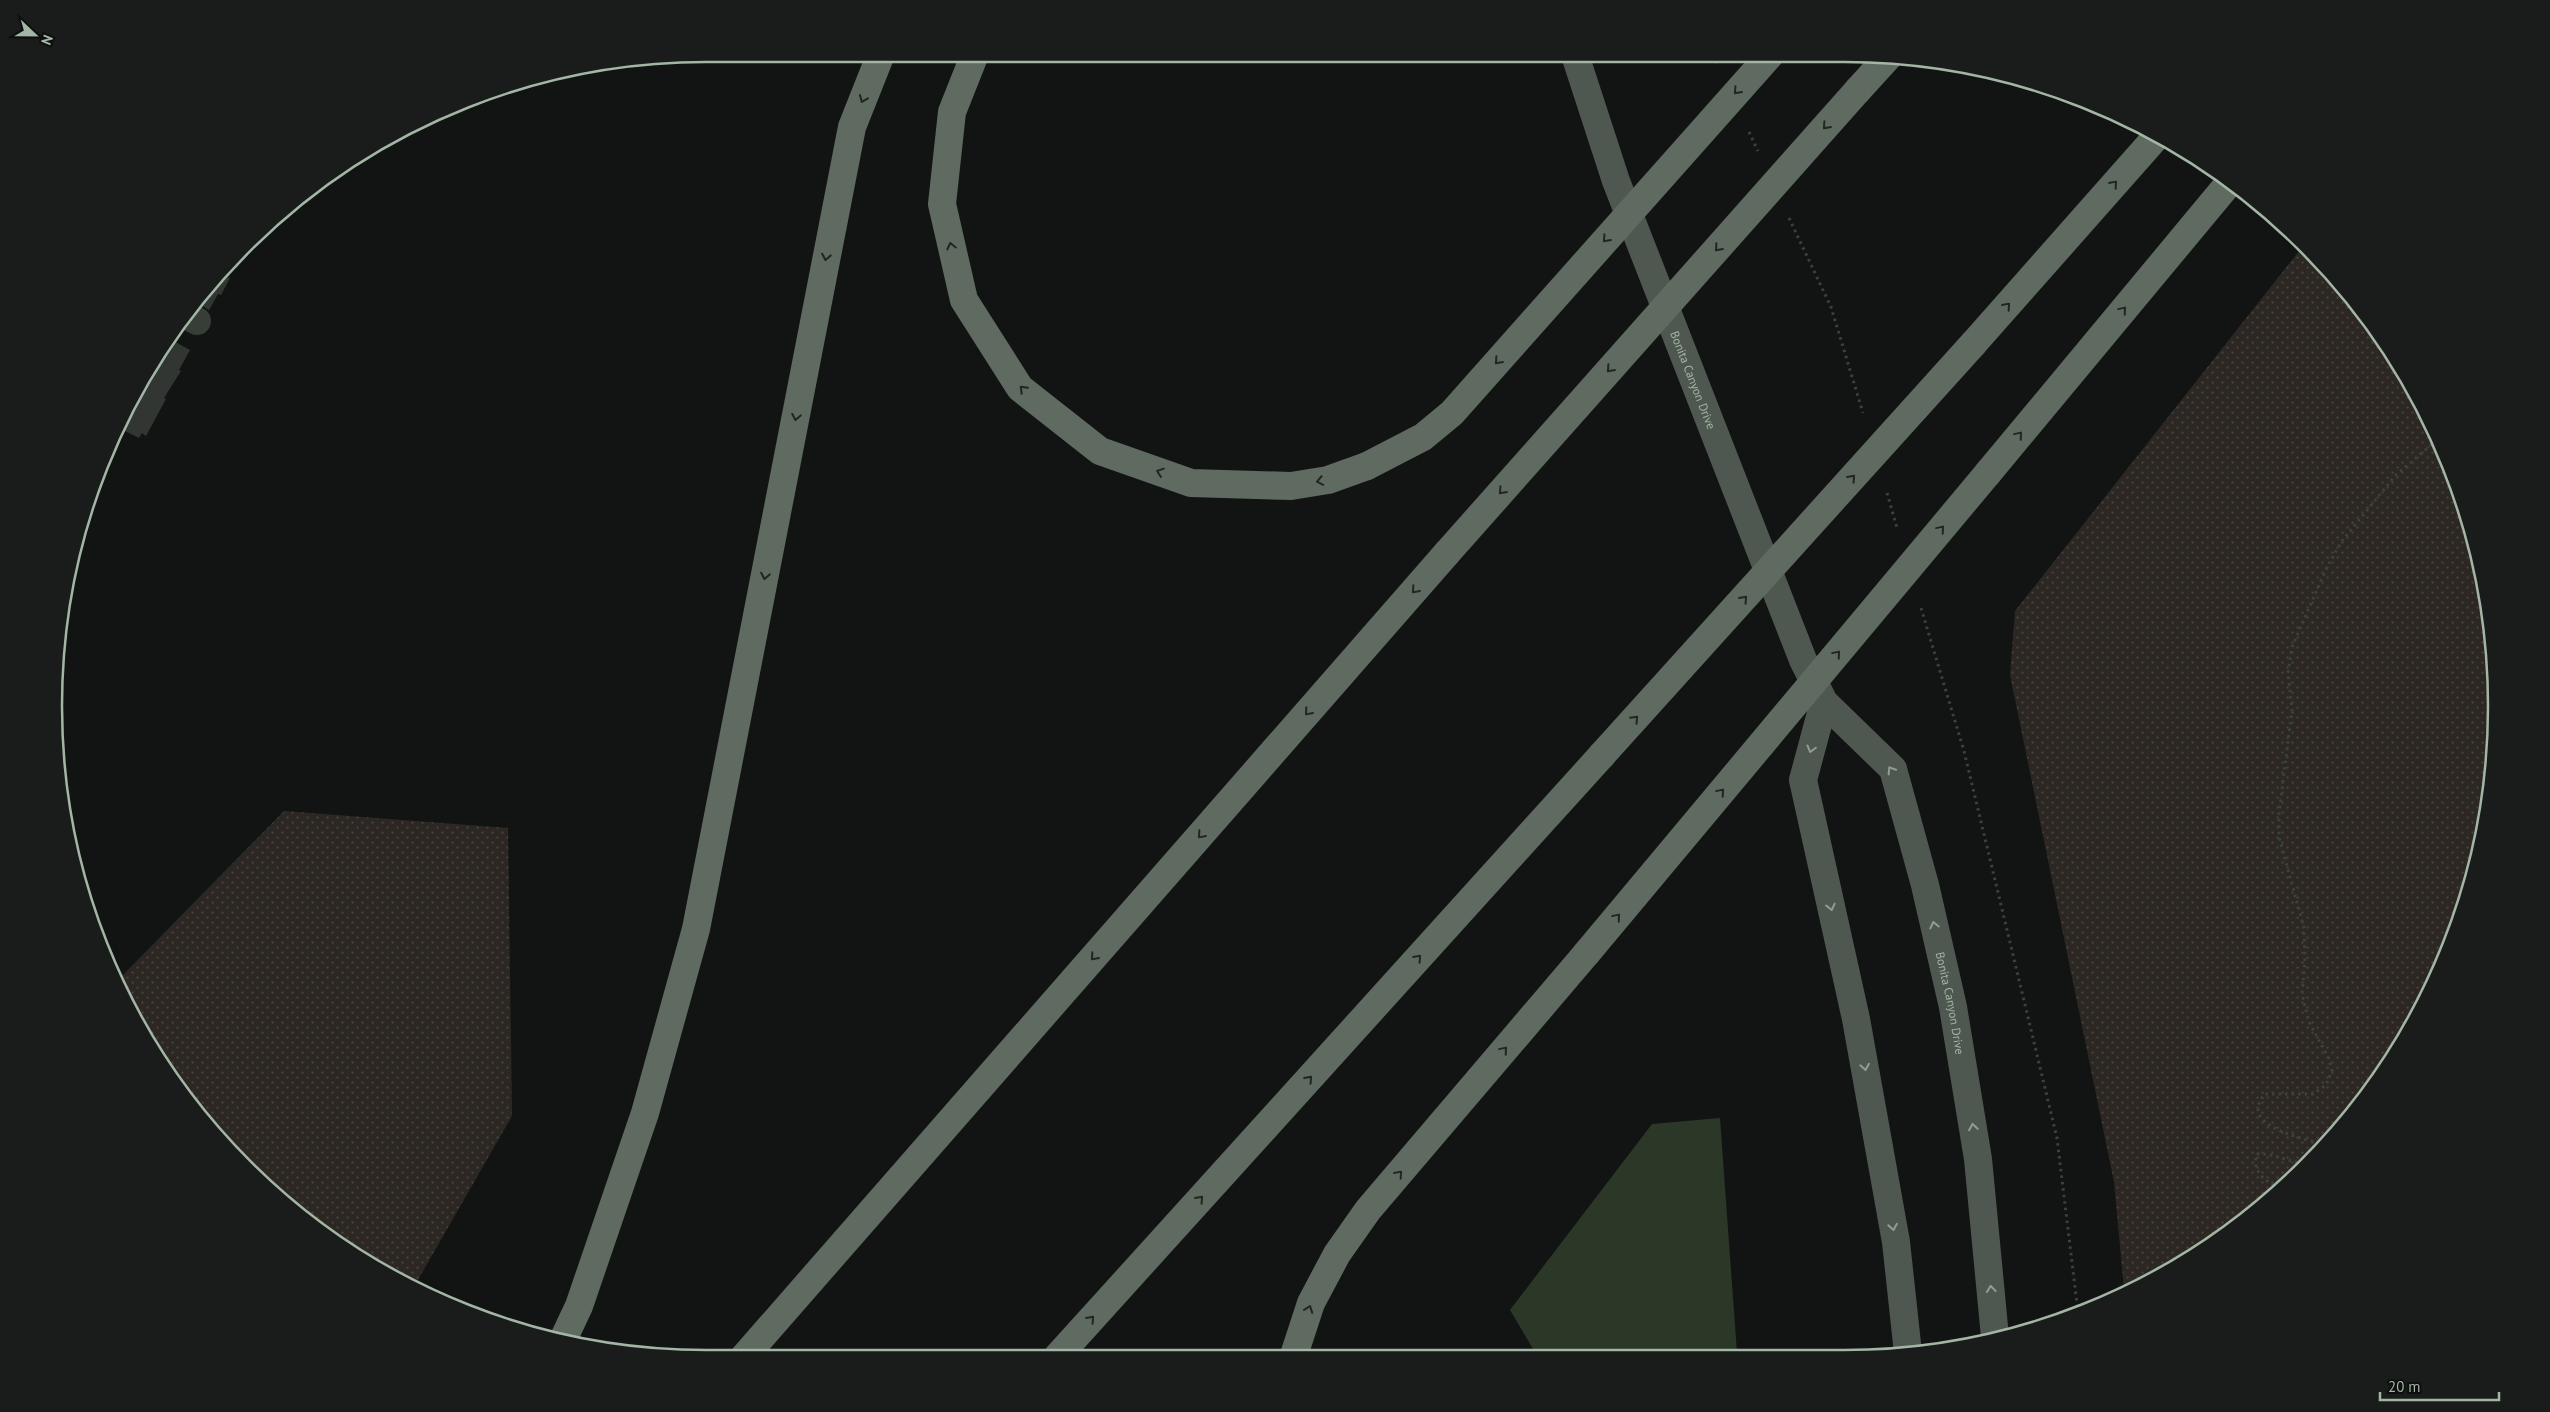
<svg xmlns="http://www.w3.org/2000/svg" width="2550" height="1412" font-family="'PT Sans',sans-serif">
	<style>
		.grass { fill: url(#grass-dots) }
		.water { fill: #2b3828 }
		.building { fill: #323633 }
		.lines { fill: none; stroke-linecap: round; stroke-linejoin: round }
		.path { stroke: #3b423c; stroke-width: 3; stroke-dasharray: 2.5 4; stroke-linecap: butt }
		.minor { stroke: #373e38; stroke-width: 28 }
		.primary { stroke: #4f5850; stroke-width: 28 }
		.motorway { stroke: #5f6a60; stroke-width: 28 }
		.motorway-bridge { stroke: #5f6a60; stroke-width: 28 }
		.oneway { stroke: #222622 }
		.oneway2 { stroke: #8e9e8f }
		.labels { text-anchor: middle; dominant-baseline: central; stroke-width: 4.5; stroke-linejoin: round; paint-order: stroke }
		.street-label { font-size: 12px; fill: #a3b5a4; stroke: #0d0f0e }
		.rim { fill: none; stroke: #a3b5a4; stroke-width: 2.5 }
	</style>
	<defs>
		<pattern id="grass-dots" width="8" height="8" patternUnits="userSpaceOnUse" patternTransform="scale(1.25)"><rect width="8" height="8" fill="#2c2722"/><path d="M2 2h.1M6 6h.1" fill="none" stroke="#47443f" stroke-width="1.8" stroke-linecap="round"/></pattern>
	</defs>
	<rect width="100%" height="100%" fill="#121413"/>
	<path class="grass" d="M 2303,246 L 2361,309 L 2429,417 L 2474,537 L 2495,663 L 2491,791 L 2462,915 L 2409,1032 L 2305,1167 L 2206,1248 L 2124,1289 L 2114,1182 L 2010,675 L 2015,611 Z
		M 284,811 L 508,828 L 512,1116 L 415,1285 L 380,1271 L 309,1223 L 216,1136 L 164,1068 L 117,981 Z"/>
	<path class="water" d="M 1720,1118 L 1737,1353 L 1536,1354 L 1510,1310 L 1652,1124 Z"/>
	<path class="building" d="M 250,244 L 237,268 L 235,266 L 228,278 L 230,278 L 221,295 L 218,294 L 209,310 L 196,302 L 216,276 Z
		M 168,338 L 190,350 L 179,370 L 181,371 L 164,398 L 166,399 L 146,436 L 142,433 L 139,438 L 121,429 L 124,423 L 122,421 Z"/>
	<g class="lines">
		<path class="path" d="M 1713,55 L 1717,63
			M 1749,132 L 1758,151
			M 1789,218 L 1831,307 L 1863,413
			M 1887,493 L 1897,528
			M 1921,608 L 1964,751 L 2057,1138 L 2078,1312
			M 2317,1152 L 2318,1148 L 2315,1142 C 2293,1136 2239,1123 2265,1094 L 2313,1094 L 2326,1085 L 2332,1071 L 2328,1057 L 2309,1022 L 2302,994 L 2305,961 L 2304,928 L 2279,837 L 2279,813 L 2292,710 L 2288,673 L 2292,647 L 2327,567 L 2342,541 L 2395,476 L 2437,440
			M 2279,1189 C 2265,1180 2251,1172 2257,1154 C 2275,1152 2290,1165 2309,1162"/>
		<path class="minor" d="M 185,315 L 197,321"/>
		<g class="primary">
			<path id="s1" d="M 1575,55 L 1616,181 L 1803,660 L 1824,702 L 1893,769 L 1925,885 L 1953,1007 L 1978,1159 L 1995,1337"/>
			<path d="M 1824,702 L 1803,780 L 1856,1019 L 1896,1242 L 1908,1353"/>
		</g>
		<path class="motorway" d="M 975,54 L 952,112 L 942,204 L 964,300 L 1020,388 L 1100,451 L 1191,483 L 1291,486 L 1328,480 L 1367,466
			M 1858,90 L 1889,56
			M 1974,343 L 2157,136
			M 1988,473 L 2229,183
			M 563,1340 L 579,1306 L 645,1113 L 696,929 L 852,127 L 881,54
			M 1294,1355 L 1311,1303 L 1337,1254 L 1368,1210 L 1586,954
			M 1058,1356 L 1602,755
			M 744,1357 L 1447,553"/>
		<path class="motorway-bridge" d="M 1367,466 L 1423,437 L 1452,413 L 1770,55
			M 1447,553 L 1858,90
			M 1602,755 L 1974,343
			M 1586,954 L 1988,473"/>
	</g>
	<defs><path id="oneway-chevron" d="M-2-3.5L2.5 0L-2 3.5" fill="none" stroke-width="1.6" stroke-linecap="round" stroke-linejoin="round" transform="scale(1.25)"/></defs>
	<g class="oneway">
		<use href="#oneway-chevron" transform="translate(1737 91) rotate(132)"/>
		<use href="#oneway-chevron" transform="translate(863 99) rotate(112)"/>
		<use href="#oneway-chevron" transform="translate(1826 126) rotate(132)"/>
		<use href="#oneway-chevron" transform="translate(2114 184) rotate(-49)"/>
		<use href="#oneway-chevron" transform="translate(1606 239) rotate(132)"/>
		<use href="#oneway-chevron" transform="translate(951 246) rotate(-103)"/>
		<use href="#oneway-chevron" transform="translate(1718 248) rotate(132)"/>
		<use href="#oneway-chevron" transform="translate(826 257) rotate(101)"/>
		<use href="#oneway-chevron" transform="translate(2007 306) rotate(-49)"/>
		<use href="#oneway-chevron" transform="translate(2123 310) rotate(-50)"/>
		<use href="#oneway-chevron" transform="translate(1498 361) rotate(132)"/>
		<use href="#oneway-chevron" transform="translate(1610 369) rotate(132)"/>
		<use href="#oneway-chevron" transform="translate(1023 389) rotate(-135)"/>
		<use href="#oneway-chevron" transform="translate(796 417) rotate(101)"/>
		<use href="#oneway-chevron" transform="translate(2019 435) rotate(-50)"/>
		<use href="#oneway-chevron" transform="translate(1160 472) rotate(-161)"/>
		<use href="#oneway-chevron" transform="translate(1852 478) rotate(-48)"/>
		<use href="#oneway-chevron" transform="translate(1320 481) rotate(169)"/>
		<use href="#oneway-chevron" transform="translate(1502 491) rotate(132)"/>
		<use href="#oneway-chevron" transform="translate(1941 529) rotate(-50)"/>
		<use href="#oneway-chevron" transform="translate(765 576) rotate(101)"/>
		<use href="#oneway-chevron" transform="translate(1415 590) rotate(131)"/>
		<use href="#oneway-chevron" transform="translate(1744 599) rotate(-48)"/>
		<use href="#oneway-chevron" transform="translate(1837 654) rotate(-50)"/>
		<use href="#oneway-chevron" transform="translate(1308 712) rotate(131)"/>
		<use href="#oneway-chevron" transform="translate(1635 719) rotate(-47)"/>
		<use href="#oneway-chevron" transform="translate(1721 792) rotate(-50)"/>
		<use href="#oneway-chevron" transform="translate(1201 835) rotate(131)"/>
		<use href="#oneway-chevron" transform="translate(1617 917) rotate(-50)"/>
		<use href="#oneway-chevron" transform="translate(1094 957) rotate(131)"/>
		<use href="#oneway-chevron" transform="translate(1418 958) rotate(-48)"/>
		<use href="#oneway-chevron" transform="translate(1504 1050) rotate(-50)"/>
		<use href="#oneway-chevron" transform="translate(1309 1079) rotate(-48)"/>
		<use href="#oneway-chevron" transform="translate(1399 1174) rotate(-49)"/>
		<use href="#oneway-chevron" transform="translate(1200 1199) rotate(-48)"/>
		<use href="#oneway-chevron" transform="translate(1309 1309) rotate(-70)"/>
		<use href="#oneway-chevron" transform="translate(1091 1319) rotate(-48)"/>
	</g>
	<g class="oneway2">
		<use href="#oneway-chevron" transform="translate(1811 749) rotate(105)"/>
		<use href="#oneway-chevron" transform="translate(1891 770) rotate(-122)"/>
		<use href="#oneway-chevron" transform="translate(1831 907) rotate(77)"/>
		<use href="#oneway-chevron" transform="translate(1934 925) rotate(-103)"/>
		<use href="#oneway-chevron" transform="translate(1865 1067) rotate(80)"/>
		<use href="#oneway-chevron" transform="translate(1973 1127) rotate(-99)"/>
		<use href="#oneway-chevron" transform="translate(1893 1227) rotate(80)"/>
		<use href="#oneway-chevron" transform="translate(1991 1289) rotate(-96)"/>
	</g>
	<g class="labels">
		<g class="street-label">
			<text stroke="none"><textPath href="#s1" startOffset="346">Bonita Canyon Drive</textPath></text>
			<text stroke="none"><textPath href="#s1" startOffset="1031">Bonita Canyon Drive</textPath></text>
		</g>
	</g>
	<path d="M0 0H2550V1412H0ZM706 62H1844A644 644 0 0 1 2488 706V706A644 644 0 0 1 1844 1350H706A644 644 0 0 1 62 706V706A644 644 0 0 1 706 62Z" fill="#191c1a" fill-rule="evenodd"/>
	<path class="rim" d="M706 62H1844A644 644 0 0 1 2488 706V706A644 644 0 0 1 1844 1350H706A644 644 0 0 1 62 706V706A644 644 0 0 1 706 62Z"/>
	<g transform="translate(35 35) rotate(112)" stroke="#0d0f0e" stroke-width="4" paint-order="stroke">
	<path d="M0-4L9 19L0 12L-9 19Z" fill="#a3b5a4"/>
	<text y="-8" font-size="14" font-weight="bold" text-anchor="middle" fill="#a3b5a4">N</text>
	</g>
	<path d="M2380 1392v8h119v-8" fill="none" stroke="#a3b5a4" stroke-width="2.5"/>
	<text x="2388" y="1392" font-size="15" fill="#a3b5a4" stroke="#0d0f0e" stroke-width="4" paint-order="stroke">20 m</text>
</svg>
